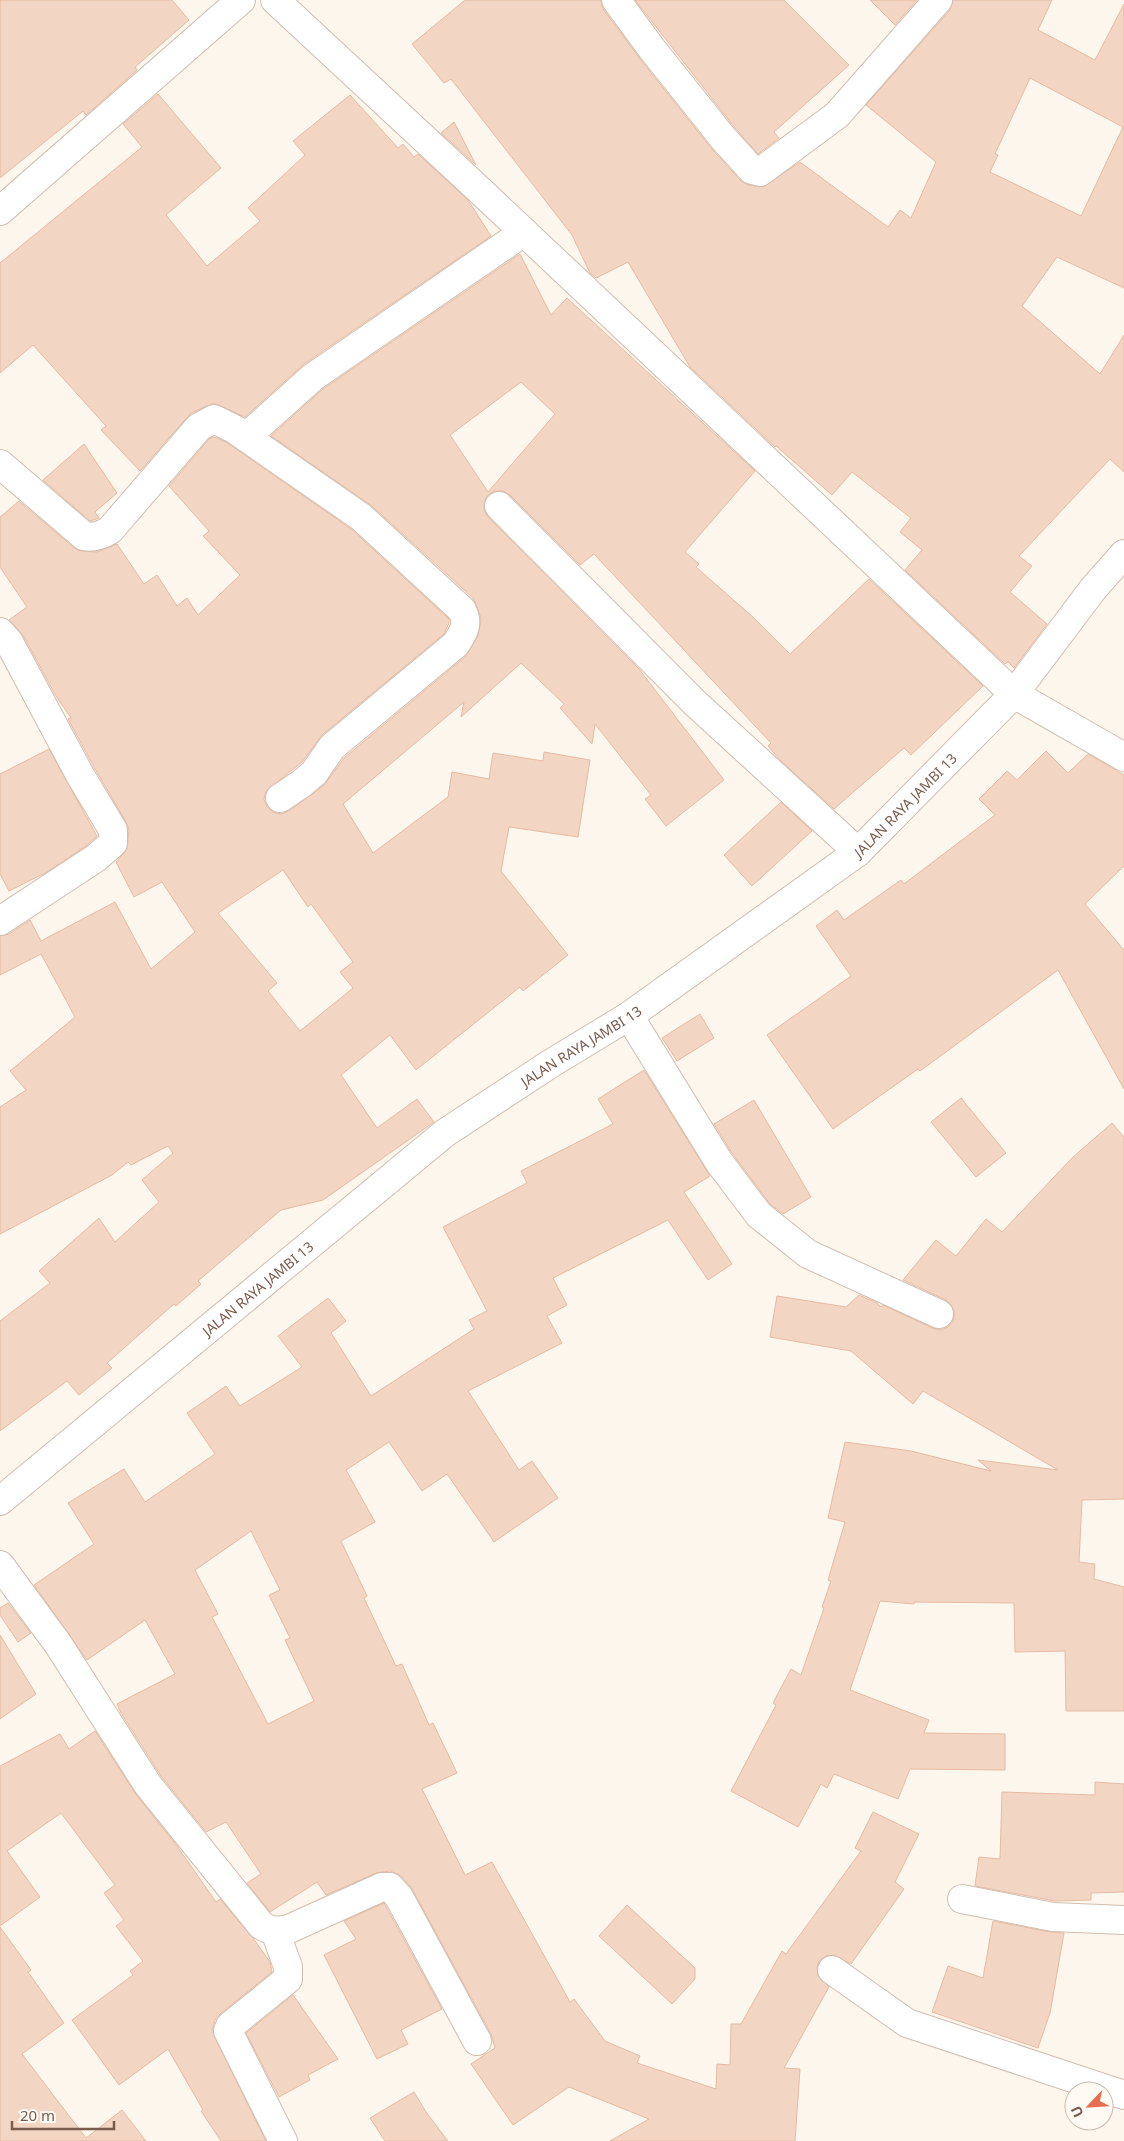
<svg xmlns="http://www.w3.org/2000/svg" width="1124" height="2141" font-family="'Noto Sans',sans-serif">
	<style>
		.building { fill: #f3d5c3; stroke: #e6bba3; fill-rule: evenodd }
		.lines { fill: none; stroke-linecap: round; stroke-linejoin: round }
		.minor-casing { stroke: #d1beb0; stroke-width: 30 }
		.minor { stroke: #fff; stroke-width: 28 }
		.labels { text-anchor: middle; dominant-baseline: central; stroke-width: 4.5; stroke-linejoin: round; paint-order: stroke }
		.street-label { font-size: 14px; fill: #7a5c4d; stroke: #fffaf3 }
	</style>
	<rect width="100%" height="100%" fill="#fdf6ec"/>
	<path class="building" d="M 0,0 L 172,0 L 189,20 L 135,67 L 137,70 L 86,115 L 83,111 L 0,178 Z
		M 465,0 L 601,0 L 603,9 L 640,59 L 711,148 L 741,181 L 748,185 L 763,187 L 800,162 L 888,227 L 900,210 L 911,218 L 936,162 L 866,105 L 950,10 L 953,0 L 1052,0 L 1038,30 L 1095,60 L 1124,4 L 1124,288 L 1057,257 L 1022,306 L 1100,374 L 1124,335 L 1124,472 L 1110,459 L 1019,556 L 1032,566 L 1010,592 L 1047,624 L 1014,668 L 1008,662 L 1005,664 L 905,570 L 922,550 L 900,532 L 911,518 L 852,472 L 832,495 L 776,446 L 775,447 L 690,367 L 628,262 L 596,278 L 590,273 L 572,235 L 451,79 L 444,83 L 412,44 ZM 1030,78 L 1123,127 L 1081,216 L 990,172 L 998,155 L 995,154 Z
		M 635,0 L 784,0 L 849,65 L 774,132 L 779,138 L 758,154 L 735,128 Z
		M 870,0 L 917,0 L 895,25 Z
		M 158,94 L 221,168 L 166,215 L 207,266 L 260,221 L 248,208 L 305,155 L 293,141 L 350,95 L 398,148 L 403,144 L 414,157 L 418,154 L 468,200 L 491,236 L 304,364 L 245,417 L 214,403 L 191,413 L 140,471 L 101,430 L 106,426 L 33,345 L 0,373 L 0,263 L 142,147 L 123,124 Z
		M 454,122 L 476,165 L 441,133 Z
		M 520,254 L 551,315 L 567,298 L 755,471 L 685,552 L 699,564 L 696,567 L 754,618 L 790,654 L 869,579 L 983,686 L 911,755 L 904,748 L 834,809 L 780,760 L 768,746 L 771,743 L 594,554 L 580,565 L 510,495 L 503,491 L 495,491 L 488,495 L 484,502 L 484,510 L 488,517 L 639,669 L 724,780 L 666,826 L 645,799 L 651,795 L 595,724 L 592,744 L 560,708 L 564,704 L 521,663 L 461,717 L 464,702 L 343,804 L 373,853 L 448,797 L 452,772 L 489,779 L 493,753 L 543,761 L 544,752 L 590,760 L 578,837 L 509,827 L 501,871 L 568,955 L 523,991 L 520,987 L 416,1070 L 390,1035 L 341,1075 L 377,1128 L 417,1099 L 434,1122 L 323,1200 L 281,1210 L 198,1281 L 201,1284 L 176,1306 L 174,1304 L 107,1363 L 112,1368 L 79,1395 L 67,1381 L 0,1431 L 0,1321 L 50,1283 L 39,1271 L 99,1218 L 115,1242 L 159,1202 L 142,1180 L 173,1153 L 168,1146 L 131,1165 L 128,1162 L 112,1175 L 0,1234 L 0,1107 L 26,1090 L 10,1071 L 75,1017 L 41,954 L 0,975 L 0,936 L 9,934 L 30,920 L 41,941 L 115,902 L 151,969 L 195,932 L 162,882 L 134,897 L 116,862 L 127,849 L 129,830 L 126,822 L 94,767 L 68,719 L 71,718 L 56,696 L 23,635 L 9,620 L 27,607 L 0,567 L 0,517 L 19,501 L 74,548 L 81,551 L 97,552 L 117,544 L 144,584 L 157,575 L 177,606 L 187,598 L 198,615 L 240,575 L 203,536 L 209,531 L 169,486 L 209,439 L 214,437 L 226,442 L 351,529 L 449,619 L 449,623 L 444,634 L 322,735 L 302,762 L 266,791 L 264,799 L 267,807 L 273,812 L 281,814 L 289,811 L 324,785 L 344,758 L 466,656 L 478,636 L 481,619 L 478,609 L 473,598 L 372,506 L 271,436 L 323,389 ZM 521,382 L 555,414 L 488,492 L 450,435 ZM 283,870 L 308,907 L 311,904 L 353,962 L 340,972 L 353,988 L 300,1031 L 268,991 L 277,983 L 218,913 Z
		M 84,444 L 117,493 L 95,512 L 99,518 L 90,521 L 43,480 Z
		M 49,749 L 97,836 L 86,846 L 47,872 L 9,891 L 0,874 L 0,774 Z
		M 1046,751 L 1068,773 L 1088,754 L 1124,775 L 1124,866 L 1085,904 L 1124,950 L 1124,1089 L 1058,970 L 920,1071 L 918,1069 L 833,1129 L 767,1035 L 851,976 L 816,926 L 837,910 L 844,920 L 901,880 L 904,884 L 995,815 L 979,799 L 1007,771 L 1017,780 Z
		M 781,802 L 812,831 L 752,886 L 724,855 Z
		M 700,1014 L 714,1038 L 677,1061 L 662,1038 Z
		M 644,1070 L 710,1176 L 684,1192 L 732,1264 L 708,1280 L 668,1220 L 553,1278 L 567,1305 L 547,1316 L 562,1343 L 468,1391 L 519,1470 L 532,1461 L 558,1498 L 494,1542 L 447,1474 L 422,1491 L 389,1442 L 346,1470 L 375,1522 L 341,1541 L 367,1596 L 364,1598 L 396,1666 L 402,1664 L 429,1725 L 433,1723 L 457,1773 L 422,1789 L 465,1875 L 492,1862 L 570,2002 L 574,1999 L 605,2041 L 640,2056 L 637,2063 L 716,2089 L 717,2064 L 730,2065 L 731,2024 L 741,2024 L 782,1951 L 786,1954 L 861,1851 L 855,1848 L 873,1812 L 919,1834 L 895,1882 L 904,1889 L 851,1964 L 834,1955 L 826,1956 L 819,1961 L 817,1968 L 818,1976 L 829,1987 L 784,2068 L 800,2069 L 795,2141 L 610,2141 L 649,2119 L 569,2087 L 513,2125 L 471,2064 L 495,2048 L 491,2034 L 411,1887 L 401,1876 L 390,1871 L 376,1873 L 326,1895 L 317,1882 L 270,1912 L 247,1883 L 261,1874 L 226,1822 L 206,1832 L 161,1776 L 121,1713 L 117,1704 L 175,1674 L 145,1620 L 87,1660 L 34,1585 L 94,1544 L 68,1503 L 124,1469 L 145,1502 L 215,1454 L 187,1413 L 226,1386 L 240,1406 L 302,1367 L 278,1336 L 328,1298 L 346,1321 L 331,1333 L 371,1396 L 474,1329 L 469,1320 L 487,1311 L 443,1227 L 527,1183 L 521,1171 L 613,1124 L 598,1099 ZM 251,1531 L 280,1590 L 269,1595 L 290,1638 L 285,1640 L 314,1701 L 268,1724 L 212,1617 L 218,1614 L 195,1570 Z
		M 961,1098 L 1006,1153 L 976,1177 L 931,1122 Z
		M 754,1100 L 811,1197 L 783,1214 L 770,1204 L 732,1153 L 714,1124 Z
		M 1112,1123 L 1124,1137 L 1124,1499 L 1082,1500 L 1079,1562 L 1095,1564 L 1094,1579 L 1124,1587 L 1124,1711 L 1066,1711 L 1065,1651 L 1015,1652 L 1014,1603 L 914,1602 L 914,1604 L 880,1601 L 850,1690 L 929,1720 L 924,1733 L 1005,1734 L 1005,1770 L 910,1769 L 898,1799 L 834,1774 L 827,1788 L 821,1784 L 798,1827 L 731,1791 L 776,1705 L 773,1703 L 791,1669 L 801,1675 L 824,1608 L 822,1607 L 831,1581 L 828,1580 L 845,1522 L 828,1518 L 845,1442 L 911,1451 L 991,1471 L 978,1460 L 1058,1470 L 923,1391 L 913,1404 L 851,1351 L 770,1337 L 777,1296 L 846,1307 L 859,1295 L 877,1303 L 881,1307 L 883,1305 L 932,1328 L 940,1330 L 948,1327 L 953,1321 L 955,1313 L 951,1305 L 946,1300 L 903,1280 L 936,1240 L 956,1256 L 986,1219 L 1002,1232 L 1072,1158 Z
		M 8,1603 L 31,1633 L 18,1642 L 0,1615 L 0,1608 Z
		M 0,1635 L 36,1694 L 0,1719 Z
		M 95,1731 L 135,1793 L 177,1846 L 216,1902 L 220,1899 L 253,1938 L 270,1962 L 272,1972 L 220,2014 L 215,2020 L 212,2031 L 266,2141 L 221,2141 L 201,2111 L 203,2110 L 168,2049 L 119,2085 L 72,2020 L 133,1975 L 130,1971 L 143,1961 L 116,1926 L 124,1920 L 104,1893 L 115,1885 L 61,1813 L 7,1851 L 40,1897 L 0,1926 L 0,1766 L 60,1734 L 69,1749 Z
		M 1095,1782 L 1124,1784 L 1124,1892 L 1091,1893 L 1091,1900 L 1055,1901 L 975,1886 L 979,1857 L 1000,1859 L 1002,1792 L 1095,1795 Z
		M 384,1903 L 442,2009 L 401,2030 L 408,2044 L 377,2059 L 324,1955 L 356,1939 L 344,1921 Z
		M 627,1905 L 695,1968 L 695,1979 L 672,2004 L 599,1936 Z
		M 993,1921 L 1050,1932 L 1064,1933 L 1050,2013 L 1038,2048 L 932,2012 L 948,1966 L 983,1978 Z
		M 0,1927 L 31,1970 L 28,1972 L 64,2023 L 22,2054 L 86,2138 L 122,2110 L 146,2141 L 0,2141 Z
		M 293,1995 L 338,2059 L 308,2075 L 310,2080 L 279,2097 L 246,2033 Z
		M 414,2092 L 426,2112 L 448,2141 L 385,2141 L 370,2118 Z"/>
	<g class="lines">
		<defs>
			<g id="minor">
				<path d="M 275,0 L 473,184 L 1014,694 L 1124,757"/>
				<path d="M 616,0 L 652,49 L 723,138 L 752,170 L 760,172 L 837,115 L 938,0"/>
				<path d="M 0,211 L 241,0"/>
				<path d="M 246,437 L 313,377 L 524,232"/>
				<path d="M 0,464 L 84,536 C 93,538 102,535 110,530 L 199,427 L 214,419 L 234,429 L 361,517 L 462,610 C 469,624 464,631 456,644 L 332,747 L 314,773 L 301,784 L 280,798"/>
				<path d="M 499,506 L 695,703 L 858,852"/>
				<path d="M 0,632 L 9,642 L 80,775 L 113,830 L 113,843 L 96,858 L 0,921"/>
				<path d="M 629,1016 L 719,1162 L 759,1215 L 808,1254 L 939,1314"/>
				<path id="s1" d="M 0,1501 L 445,1133 L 550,1064 L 629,1016 L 858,852 L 1014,694 L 1093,589 L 1124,554"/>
				<path d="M 0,1565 L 58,1644 L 148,1785 L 261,1925 C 271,1932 278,1931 289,1929 L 382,1887 L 390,1887 L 399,1897 L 477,2041"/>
				<path d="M 962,1899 L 1053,1917 L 1124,1920"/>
				<path d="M 275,1931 L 288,1967 L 288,1979 L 230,2026 L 228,2031 L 283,2141"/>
				<path d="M 832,1970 L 907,2023 L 1124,2095"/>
			</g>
		</defs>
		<use href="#minor" class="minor-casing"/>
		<use href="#minor" class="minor"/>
	</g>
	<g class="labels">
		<g class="street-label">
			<text stroke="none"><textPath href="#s1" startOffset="1144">JALAN RAYA JAMBI 13</textPath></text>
			<text stroke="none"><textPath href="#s1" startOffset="739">JALAN RAYA JAMBI 13</textPath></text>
			<text stroke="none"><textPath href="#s1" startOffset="334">JALAN RAYA JAMBI 13</textPath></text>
		</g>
	</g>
	<g transform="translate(1089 2106) rotate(245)"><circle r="24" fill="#fffaf3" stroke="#cabbb1"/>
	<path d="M0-4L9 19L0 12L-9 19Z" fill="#e76f51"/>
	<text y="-8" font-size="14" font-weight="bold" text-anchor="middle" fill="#7a5c4d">U</text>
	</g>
	<path d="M12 2121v8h102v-8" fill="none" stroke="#7a5c4d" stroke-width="2.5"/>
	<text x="20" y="2121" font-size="15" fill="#7a5c4d" stroke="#fffaf3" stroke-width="4" paint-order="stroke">20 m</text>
</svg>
